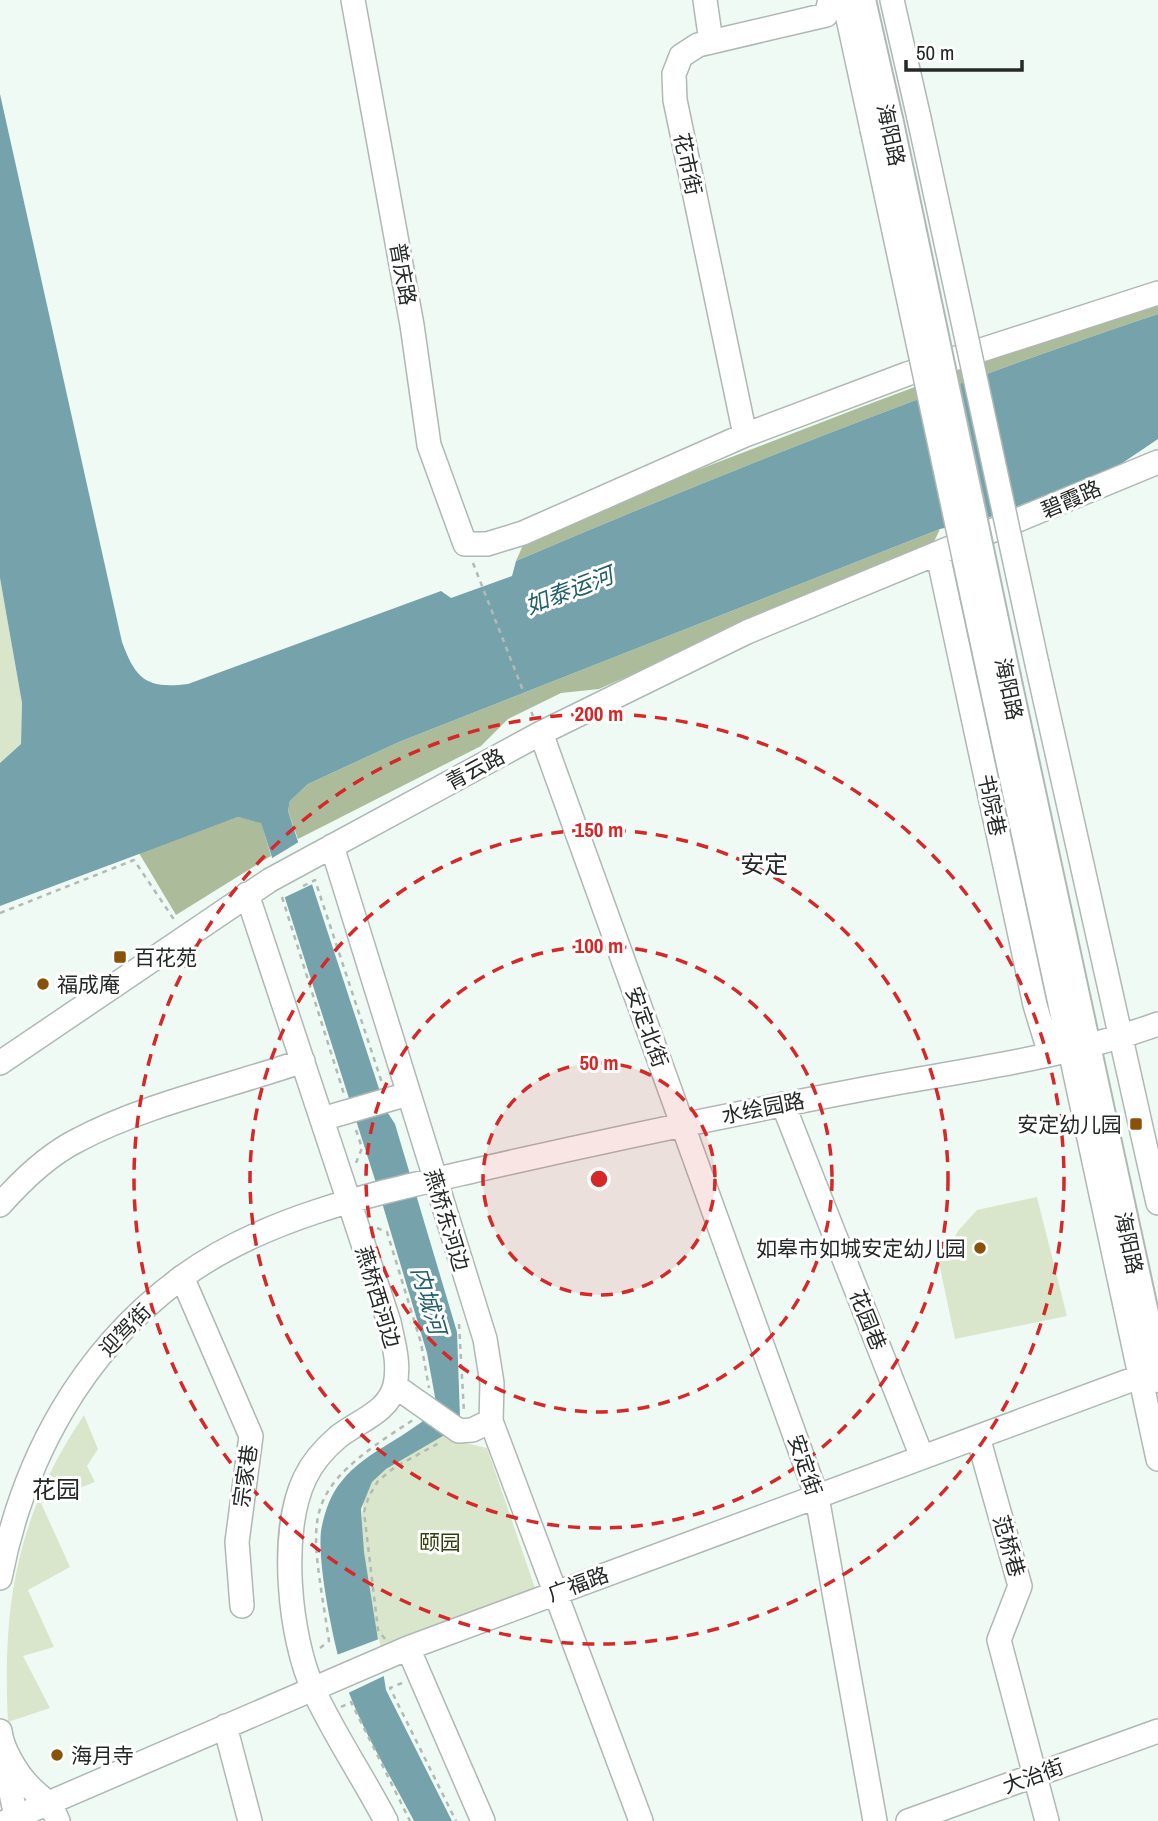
<svg xmlns="http://www.w3.org/2000/svg" width="1158" height="1821" font-family="'Archivo Narrow','Noto Sans SC',sans-serif">
	<style>
		.green { fill: #dae6cb }
		.forest { fill: #acbb99 }
		.water { fill: #76a3ab }
		.pier { fill: #f0faf5 }
		.lines { fill: none; stroke-linecap: round; stroke-linejoin: round }
		.minor-casing { stroke: #afb8b4; stroke-width: 26 }
		.major-casing { stroke: #afb8b4; stroke-width: 32 }
		.path { stroke: #b2bab6; stroke-width: 2.5; stroke-dasharray: 5 5; stroke-linecap: butt }
		.minor { stroke: #fff; stroke-width: 23 }
		.major { stroke: #fff; stroke-width: 28 }
		.minor-bridge-casing { stroke: #afb8b4; stroke-width: 26; stroke-linecap: butt }
		.major-bridge-casing { stroke: #afb8b4; stroke-width: 32; stroke-linecap: butt }
		.minor-bridge { stroke: #fff; stroke-width: 23 }
		.major-bridge { stroke: #fff; stroke-width: 28 }
		.ring { fill: none; stroke: #d62828; stroke-width: 3.5; stroke-dasharray: 12 9 }
		.poi-dot { fill: #8a5207; stroke: #fff; stroke-width: 2.5 }
		.labels { text-anchor: middle; dominant-baseline: central; stroke-width: 6; stroke-linejoin: round; paint-order: stroke }
		.street-label { font-size: 21px; fill: #242826; stroke: #fff }
		.poi-label { font-size: 21px; fill: #242826; stroke: #fff; text-anchor: start }
		.park-label { font-size: 21px; fill: #2f410c; stroke: #fff }
		.water-label { font-size: 23px; font-style: italic; fill: #22606a; stroke: #fff }
		.quarter-label { font-size: 24px; fill: #242826; stroke: #fff }
		.centre { fill: #d62828; stroke: #fff; stroke-width: 3.5 }
		.ring-label { font-size: 21px; text-anchor: middle; font-weight: bold; fill: #d62828; stroke: #fff; stroke-width: 6; stroke-linejoin: round; paint-order: stroke }
	</style>
	<rect width="100%" height="100%" fill="#f0faf5"/>
	<path class="green" d="M 0,578 L 22,703 L 21,744 L 0,763 Z
		M 1037,1197 L 1067,1316 L 955,1339 L 939,1263 L 958,1231 L 977,1210 Z
		M 84,1415 L 98,1449 L 87,1466 L 95,1482 L 41,1503 L 70,1567 L 28,1590 L 54,1647 L 23,1656 L 50,1708 L 8,1722 C 2,1605 17,1514 84,1415 Z
		M 448,1433 L 461,1442 L 487,1448 L 535,1588 L 378,1648 C 370,1611 350,1512 371,1483 C 388,1460 423,1448 448,1433 Z"/>
	<path class="forest" d="M 1158,301 L 1158,314 C 940,387 727,471 516,561 L 523,545 L 682,476 L 856,409 L 1083,324 Z
		M 940,529 L 933,544 L 801,599 L 599,689 L 561,693 L 508,719 L 481,746 L 298,839 L 288,811 L 290,801 L 308,784 L 399,742 Z
		M 238,817 L 261,822 L 271,856 L 176,915 L 139,853 Z"/>
	<path class="water" d="M 0,94 L 122,642 C 136,680 147,689 188,684 L 441,591 L 451,598 L 512,576 L 516,561 C 727,471 940,387 1158,314 L 1158,439 L 1115,468 L 985,519 L 940,529 L 399,742 L 308,784 L 290,801 L 288,811 L 386,1110 L 395,1124 L 457,1332 L 460,1417 L 448,1433 L 386,1469 L 372,1482 L 361,1509 L 364,1552 L 386,1690 L 452,1821 L 414,1821 C 392,1779 366,1737 349,1693 C 336,1658 317,1567 321,1531 C 324,1514 330,1495 341,1482 C 367,1449 409,1438 437,1408 L 427,1353 L 377,1186 L 261,823 L 238,817 L 0,906 L 0,763 L 21,744 L 22,703 L 0,578 Z"/>
	<path class="pier" d="M 302,840 L 317,882 L 281,899 L 269,860 Z
		M 379,1639 L 386,1675 L 346,1694 L 334,1656 Z"/>
	<g class="lines">
		<defs>
			<path id="minor" d="M 353,0 L 412,325 L 429,445 L 465,544 L 487,544 L 523,533 L 745,435 L 907,374 L 1158,293
				M 705,0 L 711,42
				M 844,0 L 872,129
				M 892,0 L 919,118
				M 745,435 L 675,100 L 674,74 L 681,56 L 698,45 L 826,15 L 830,0
				M 938,555 L 1035,1005 L 1050,1054
				M 1037,664 L 1158,1203
				M 991,683 L 1158,1459
				M 541,733 L 817,1497 L 875,1821
				M 332,846 L 485,1339 L 492,1383 L 491,1421 L 641,1821
				M 247,894 L 389,1322 C 393,1342 400,1363 395,1385 C 389,1412 358,1421 338,1437 C 324,1449 313,1461 305,1478 C 279,1531 289,1638 314,1691 C 335,1736 363,1777 386,1821
				M 0,1063 L 270,880 L 541,733 L 747,632 L 1158,462
				M 783,1104 L 922,1457
				M 322,1119 L 408,1094
				M 0,1205 C 22,1180 48,1155 78,1140 C 146,1104 231,1086 303,1061
				M 182,1277 L 251,1436 L 237,1542 L 242,1606
				M 395,1386 L 459,1431 L 472,1430 L 491,1421
				M 978,1437 L 1020,1586 L 999,1640 L 1047,1821
				M 0,1578 C 23,1459 81,1352 181,1278 C 265,1216 377,1193 477,1170 C 607,1140 737,1113 869,1088 C 965,1070 1065,1058 1158,1024
				M 408,1648 L 483,1821
				M 225,1726 L 250,1821
				M 0,1731 C 2,1749 17,1774 30,1787 C 44,1801 50,1801 58,1821
				M 3,1754 L 16,1817
				M 7,1821 L 408,1648 L 1158,1370
				M 908,1821 L 1158,1731"/>
			<path id="major" d="M 861,0 L 889,123
				M 1006,677 L 1158,1378"/>
		</defs>
		<use href="#minor" class="minor-casing"/>
		<use href="#major" class="major-casing"/>
		<path class="path" d="M 473,563 L 533,716
			M 303,886 L 315,880 L 382,1083
			M 282,897 L 344,1094
			M 0,913 L 134,860 L 175,921
			M 356,1130 L 362,1148 L 356,1163
			M 377,1228 L 387,1232 L 421,1343 L 429,1388
			M 459,1324 L 464,1412
			M 385,1639 L 378,1630 L 364,1512 L 369,1496 L 378,1481 L 395,1467 L 441,1442
			M 320,1648 L 329,1641 C 310,1512 295,1495 413,1420
			M 402,1683 L 390,1688 L 456,1821
			M 341,1707 L 351,1702 L 410,1821"/>
		<use href="#minor" class="minor"/>
		<use href="#major" class="major"/>
		<defs>
			<path id="minor-bridge" d="M 919,118 L 1037,664
				M 872,129 L 991,683"/>
			<path id="major-bridge" d="M 889,123 L 1006,677"/>
		</defs>
		<use href="#minor-bridge" class="minor-bridge-casing"/>
		<use href="#major-bridge" class="major-bridge-casing"/>
		<use href="#minor-bridge" class="minor-bridge"/>
		<use href="#major-bridge" class="major-bridge"/>
	</g>
	<circle cx="599" cy="1179" r="116" fill="#d62828" fill-opacity=".12"/>
	<g class="ring">
		<circle cx="599" cy="1179" r="116"/>
		<circle cx="599" cy="1179" r="233"/>
		<circle cx="599" cy="1179" r="349"/>
		<circle cx="599" cy="1179" r="465"/>
	</g>
	<g class="poi-dot">
		<rect x="113" y="950" width="14" height="14" rx="3.5"/>
		<circle cx="43" cy="984" r="7"/>
		<rect x="1129" y="1117" width="14" height="14" rx="3.5"/>
		<circle cx="980" cy="1248" r="7"/>
		<circle cx="57" cy="1755" r="7"/>
	</g>
	<g class="labels">
		<g class="street-label">
			<text transform="translate(891 135) rotate(78)">海阳路</text>
			<text transform="translate(688 164) rotate(78)">花市街</text>
			<text transform="translate(403 274) rotate(80)">普庆路</text>
			<text transform="translate(1071 499) rotate(-23)">碧霞路</text>
			<text transform="translate(1009 689) rotate(78)">海阳路</text>
			<text transform="translate(475 769) rotate(-28)">青云路</text>
			<text transform="translate(992 805) rotate(78)">书院巷</text>
			<text transform="translate(647 1027) rotate(70)">安定北街</text>
			<text transform="translate(763 1108) rotate(-11)">水绘园路</text>
			<text transform="translate(447 1220) rotate(73)">燕桥东河边</text>
			<text transform="translate(1129 1243) rotate(78)">海阳路</text>
			<text transform="translate(378 1297) rotate(73)">燕桥西河边</text>
			<text transform="translate(868 1320) rotate(68)">花园巷</text>
			<text transform="translate(125 1330) rotate(-46)">迎驾街</text>
			<text transform="translate(805 1465) rotate(71)">安定街</text>
			<text transform="translate(245 1476) rotate(-82)">宗家巷</text>
			<text transform="translate(1009 1546) rotate(74)">范桥巷</text>
			<text transform="translate(578 1584) rotate(-20)">广福路</text>
			<text transform="translate(1033 1776) rotate(-20)">大治街</text>
		</g>
		<g class="poi-label">
			<text x="134" y="957">百花苑</text>
			<text x="57" y="984">福成庵</text>
			<text x="1122" y="1124" text-anchor="end">安定幼儿园</text>
			<text x="966" y="1248" text-anchor="end">如皋市如城安定幼儿园</text>
			<text x="71" y="1755">海月寺</text>
		</g>
		<g class="park-label">
			<text x="440" y="1542">颐园</text>
		</g>
		<g class="water-label">
			<text transform="translate(569 590) rotate(-21)">如泰运河</text>
			<text transform="translate(429 1300) rotate(74)">内城河</text>
		</g>
		<g class="quarter-label">
			<text x="764" y="864">安定</text>
			<text x="56" y="1489">花园</text>
		</g>
	</g>
	<circle cx="599" cy="1179" r="10" class="centre"/>
	<g class="ring-label">
		<text x="599" y="721">200 m</text>
		<text x="599" y="837">150 m</text>
		<text x="599" y="953">100 m</text>
		<text x="599" y="1070">50 m</text>
	</g>
	<path d="M906 60v10h116v-10" fill="none" stroke="#242826" stroke-width="3.5"/>
	<text x="916" y="60" font-size="21" fill="#242826" stroke="#ffffff" stroke-width="5" paint-order="stroke">50 m</text>
</svg>
